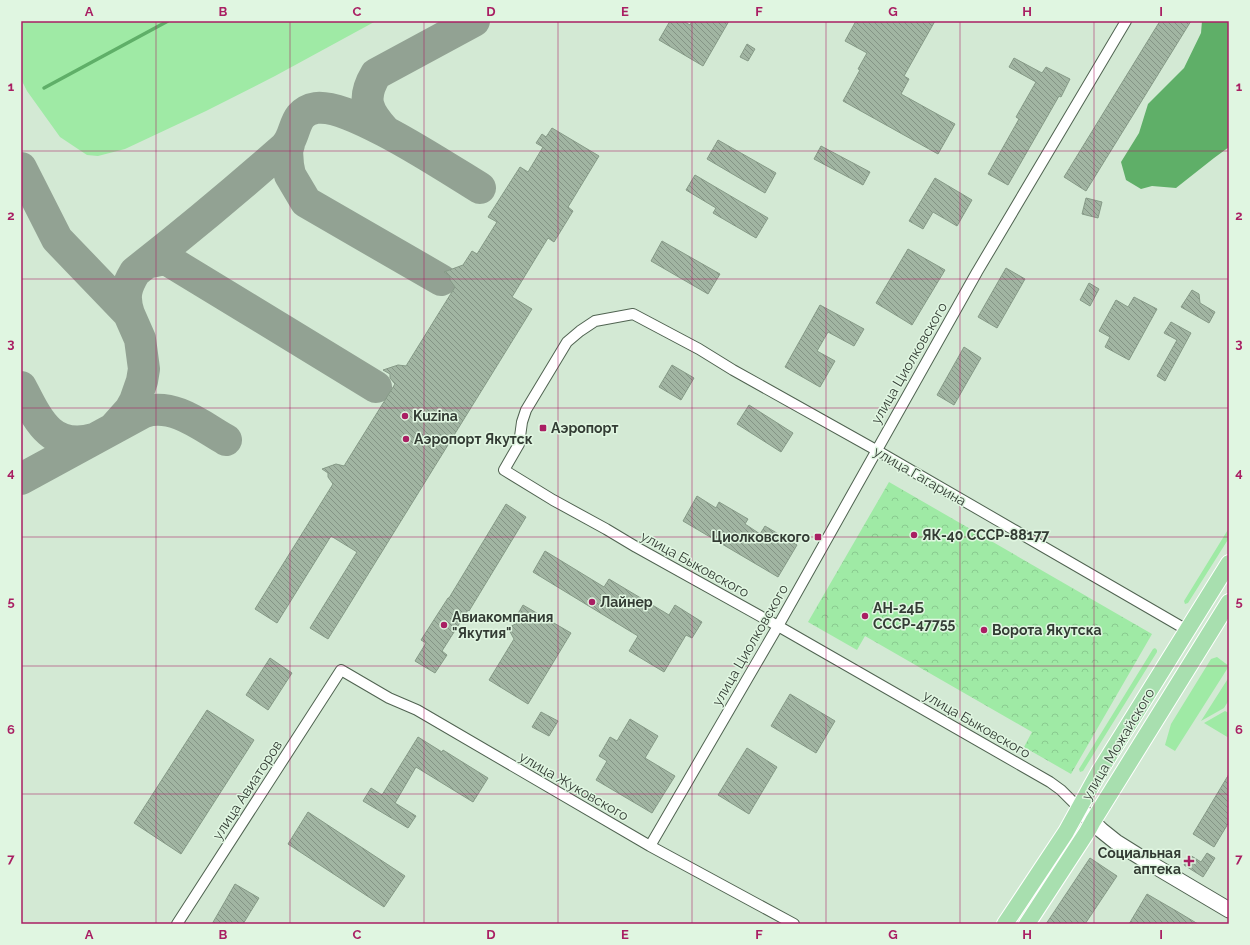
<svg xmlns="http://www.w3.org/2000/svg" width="1250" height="945" font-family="Raleway,sans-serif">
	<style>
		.grass { fill: #9feaa5 }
		.park { fill: url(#park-crowns) }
		.water { fill: #5faf68 }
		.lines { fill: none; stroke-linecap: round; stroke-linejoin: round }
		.stream { stroke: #5faf68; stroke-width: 3.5 }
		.taxiway { stroke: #92a293; stroke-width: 32 }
		.building { fill: url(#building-back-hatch); stroke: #869a87 }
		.street-casing { stroke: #506351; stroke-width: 12 }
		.secondary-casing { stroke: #506351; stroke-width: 17 }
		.primary-casing { stroke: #fff; stroke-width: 18 }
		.street { stroke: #fff; stroke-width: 10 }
		.secondary { stroke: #fff; stroke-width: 15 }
		.primary { stroke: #a8dfaf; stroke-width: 16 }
		.grid { fill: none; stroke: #a91f63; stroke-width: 1; stroke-opacity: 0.55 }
		.poi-dot { fill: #a91f63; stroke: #e0f6e1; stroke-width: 1.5 }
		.labels { text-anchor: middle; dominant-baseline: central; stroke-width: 3; stroke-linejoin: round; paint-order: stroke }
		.street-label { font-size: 14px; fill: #333c34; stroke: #e0f6e1 }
		.poi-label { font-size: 14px; font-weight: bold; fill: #333c34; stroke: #e0f6e1; text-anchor: start }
		.neatline { fill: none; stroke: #a91f63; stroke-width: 1.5 }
		.grid-label { font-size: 13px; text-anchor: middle; font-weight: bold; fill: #a91f63 }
	</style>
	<defs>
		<pattern id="park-crowns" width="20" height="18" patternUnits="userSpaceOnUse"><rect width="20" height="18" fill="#9feaa5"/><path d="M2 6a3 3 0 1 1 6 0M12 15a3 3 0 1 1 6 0" fill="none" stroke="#89ca8f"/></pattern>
		<pattern id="building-back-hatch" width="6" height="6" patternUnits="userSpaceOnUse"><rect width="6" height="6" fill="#a1b5a2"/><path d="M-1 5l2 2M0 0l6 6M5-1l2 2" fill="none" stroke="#849485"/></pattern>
	</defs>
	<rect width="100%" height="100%" fill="#d3e9d4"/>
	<path class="grass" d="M 21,21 L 376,21 L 275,76 L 206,111 L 125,149 L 98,156 L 87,155 L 60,137 L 27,91 L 21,79 Z
		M 1229,528 L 1229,538 L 1188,603 L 1185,604 L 1184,601 Z
		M 1155,648 L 1157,650 L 1157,652 L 1083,771 L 1080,772 L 1079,769 L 1153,649 Z
		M 1217,657 L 1229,666 L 1175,751 L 1165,745 L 1171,724 L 1211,659 Z
		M 1229,677 L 1229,700 L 1224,708 L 1201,721 Z
		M 1225,711 L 1229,713 L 1229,738 L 1204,723 Z"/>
	<path class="park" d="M 889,482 L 1152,634 L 1071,774 L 1024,747 L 1032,732 L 865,636 L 857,650 L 808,622 Z"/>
	<path class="water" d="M 1202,21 L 1229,21 L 1229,147 L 1214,158 L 1176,188 L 1152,186 L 1141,189 L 1126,180 L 1121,162 L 1139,133 L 1148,104 L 1184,68 L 1201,33 Z"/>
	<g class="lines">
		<path class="stream" d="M 44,88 L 168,21"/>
		<path class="taxiway" d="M 385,131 C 367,111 361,99 376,74 L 474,21
			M 289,144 L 287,151 L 288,165 L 290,175 L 306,202 L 441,280
			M 21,168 L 57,239 L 129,314 L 140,339 L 144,369 L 142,381 L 135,401 L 130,410 L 114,428
			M 147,263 L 165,259 L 171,262 L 376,387
			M 129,314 C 123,296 126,287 135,272 C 186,232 235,191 284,148 C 298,136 291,112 316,108 C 350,103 447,168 480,188
			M 21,387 C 38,420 51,451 94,439
			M 21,479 L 144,412 C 173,402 203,427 226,440"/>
	</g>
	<path class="building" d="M 670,21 L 683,21 L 690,25 L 692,21 L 729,21 L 703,66 L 659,40 Z
		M 856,21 L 935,21 L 904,76 L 909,79 L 901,94 L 955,124 L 938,154 L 843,101 L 860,70 L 858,69 L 867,53 L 845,41 Z
		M 1160,21 L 1191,21 L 1086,191 L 1064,177 Z
		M 747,44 L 755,49 L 748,61 L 740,57 Z
		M 1014,58 L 1042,73 L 1046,67 L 1070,79 L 1061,97 L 1059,96 L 1008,185 L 988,174 L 1019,119 L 1016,117 L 1036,82 L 1009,67 Z
		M 552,128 L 599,156 L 568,207 L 573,211 L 554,242 L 548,238 L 512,297 L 532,309 L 328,639 L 310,628 L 357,552 L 331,536 L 277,623 L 255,609 L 333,484 L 328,477 L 328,473 L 322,469 L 336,464 L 344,466 L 395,384 L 390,378 L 390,374 L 383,370 L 398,365 L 406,366 L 455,287 L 450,280 L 450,276 L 444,272 L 463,265 L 472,251 L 477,254 L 497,222 L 488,217 L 520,167 L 528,172 L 543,147 L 536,143 L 542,134 L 546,137 Z
		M 718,140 L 776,173 L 765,193 L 707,159 Z
		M 821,146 L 870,172 L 863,185 L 814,159 Z
		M 695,175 L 768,218 L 756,238 L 713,213 L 716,208 L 686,190 Z
		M 935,178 L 972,200 L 957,226 L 933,212 L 923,229 L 909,221 Z
		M 1086,198 L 1102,202 L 1098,218 L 1082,214 Z
		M 662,241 L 720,274 L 708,294 L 651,261 Z
		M 908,249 L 945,270 L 912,325 L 876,303 Z
		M 1006,268 L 1025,279 L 997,328 L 978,317 Z
		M 1089,283 L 1099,289 L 1090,306 L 1080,300 Z
		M 1192,290 L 1199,294 L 1200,303 L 1215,312 L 1209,323 L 1181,307 Z
		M 1134,297 L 1157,309 L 1129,360 L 1105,347 L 1110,337 L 1099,331 L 1116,300 L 1128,307 Z
		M 820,305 L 864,329 L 854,346 L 828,332 L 817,351 L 835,361 L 820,387 L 785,367 Z
		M 1171,322 L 1191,333 L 1165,381 L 1157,376 L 1177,340 L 1164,333 Z
		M 964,347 L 981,358 L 954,405 L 937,395 Z
		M 672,365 L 694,378 L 681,400 L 659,387 Z
		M 749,405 L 793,433 L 781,452 L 737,424 Z
		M 697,496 L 716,508 L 719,502 L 748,519 L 745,524 L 760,534 L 765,526 L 797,545 L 778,577 L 683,521 Z
		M 506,504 L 526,517 L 469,611 L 468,610 L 442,651 L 447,655 L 435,673 L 415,661 L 426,643 L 421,640 L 448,598 L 449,598 Z
		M 545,551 L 604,587 L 609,579 L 669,615 L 675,605 L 702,622 L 692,638 L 686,635 L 664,672 L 629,651 L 638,636 L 533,572 Z
		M 523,605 L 571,633 L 528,704 L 489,680 L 514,639 L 508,628 L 519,622 L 516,617 Z
		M 270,658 L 292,673 L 268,710 L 246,695 Z
		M 790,694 L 835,721 L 816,753 L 771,726 Z
		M 207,710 L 254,740 L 181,854 L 134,823 Z
		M 541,712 L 558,721 L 549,736 L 532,727 Z
		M 630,719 L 658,736 L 645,758 L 675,776 L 652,813 L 596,780 L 607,761 L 599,756 L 610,737 L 617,741 Z
		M 418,737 L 442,752 L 443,750 L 488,778 L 473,802 L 416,767 L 395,803 L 416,816 L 408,828 L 363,801 L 371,788 L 382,795 Z
		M 747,748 L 777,767 L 749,814 L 718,795 Z
		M 1229,774 L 1229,822 L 1214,847 L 1193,834 Z
		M 308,812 L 405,876 L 384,907 L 288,844 Z
		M 1207,853 L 1215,858 L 1203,877 L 1184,865 L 1190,855 L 1201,862 Z
		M 1090,858 L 1117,876 L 1085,924 L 1046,924 Z
		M 235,884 L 259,898 L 243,924 L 212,924 Z
		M 1147,894 L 1178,912 L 1198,924 L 1129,924 Z"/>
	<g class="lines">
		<defs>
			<path id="street" d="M 1079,808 L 1061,790 L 1050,782 L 778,626 L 636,547 L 606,529 L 553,500 L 504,470 L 519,444 L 522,422 L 526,410 L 567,342 L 580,331 L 595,321 L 633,314 L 699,349 L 733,370 L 876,450 L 1187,630
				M 650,846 L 778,626 L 977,272 L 1126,21
				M 177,924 L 341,670 L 389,698 L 417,710 L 650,846 L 794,924"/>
			<path id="secondary" d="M 1079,808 L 1101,830 L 1116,842 L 1148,862 L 1229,910"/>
			<path id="primary" d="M 1005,924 L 1066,832 L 1099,772 L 1229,563
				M 1027,924 L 1087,832 L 1093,821 L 1229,602"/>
		</defs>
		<use href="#street" class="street-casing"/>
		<use href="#secondary" class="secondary-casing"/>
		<use href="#primary" class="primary-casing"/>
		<use href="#street" class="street"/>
		<use href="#secondary" class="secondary"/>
		<use href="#primary" class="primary"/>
	</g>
	<path class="grid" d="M 156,21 L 156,924M 290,21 L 290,924M 424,21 L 424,924M 558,21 L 558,924M 692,21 L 692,924M 826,21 L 826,924M 960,21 L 960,924M 1094,21 L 1094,924M 21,151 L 1229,151M 21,279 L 1229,279M 21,408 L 1229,408M 21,537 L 1229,537M 21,666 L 1229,666M 21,794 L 1229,794"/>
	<g class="poi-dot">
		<circle cx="405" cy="416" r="4"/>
		<rect x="539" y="424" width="8" height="8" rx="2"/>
		<circle cx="406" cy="439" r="4"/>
		<circle cx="914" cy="535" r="4"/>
		<rect x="814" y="533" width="8" height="8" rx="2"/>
		<circle cx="592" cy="602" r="4"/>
		<circle cx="865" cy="616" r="4"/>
		<circle cx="444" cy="625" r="4"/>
		<circle cx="984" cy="630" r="4"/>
		<path d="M1187 855h4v4h4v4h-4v4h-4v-4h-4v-4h4z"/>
	</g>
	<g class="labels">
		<g class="street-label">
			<text transform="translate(909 363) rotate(-60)">улица Циолковского</text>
			<text transform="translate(920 476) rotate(30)">улица Гагарина</text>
			<text transform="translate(695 564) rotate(29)">улица Быковского</text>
			<text transform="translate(750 645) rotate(-60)">улица Циолковского</text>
			<text transform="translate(977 724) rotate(30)">улица Быковского</text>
			<text transform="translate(1118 744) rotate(-59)">улица Можайского</text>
			<text transform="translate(574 786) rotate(30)">улица Жуковского</text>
			<text transform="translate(247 790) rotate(-57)">улица Авиаторов</text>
		</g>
		<g class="poi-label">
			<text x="413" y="416">Kuzina</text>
			<text x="551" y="428">Аэропорт</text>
			<text x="414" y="439">Аэропорт Якутск</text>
			<text x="922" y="535">ЯК-40 СССР-88177</text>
			<text x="810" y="537" text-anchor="end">Циолковского</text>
			<text x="600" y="602">Лайнер</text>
			<text x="873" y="608">АН-24Б<tspan x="873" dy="16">СССР-47755</tspan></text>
			<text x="452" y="617">Авиакомпания<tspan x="452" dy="16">"Якутия"</tspan></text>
			<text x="992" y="630">Ворота Якутска</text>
			<text x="1181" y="853" text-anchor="end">Социальная<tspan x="1181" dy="16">аптека</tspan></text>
		</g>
	</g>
	<rect width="1250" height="945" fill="none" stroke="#e0f6e1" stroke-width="44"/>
	<rect x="22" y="22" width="1206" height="901" class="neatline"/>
	<g class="grid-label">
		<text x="89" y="16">A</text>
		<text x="223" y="16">B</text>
		<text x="357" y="16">C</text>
		<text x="491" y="16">D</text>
		<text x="625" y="16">E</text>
		<text x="759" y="16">F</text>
		<text x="893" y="16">G</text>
		<text x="1027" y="16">H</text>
		<text x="1161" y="16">I</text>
		<text x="11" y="91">1</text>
		<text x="1239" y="91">1</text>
		<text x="11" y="220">2</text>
		<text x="1239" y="220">2</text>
		<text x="11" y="348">3</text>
		<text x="1239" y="348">3</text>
		<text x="11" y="477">4</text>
		<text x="1239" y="477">4</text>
		<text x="11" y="606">5</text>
		<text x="1239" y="606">5</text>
		<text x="11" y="734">6</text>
		<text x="1239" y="734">6</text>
		<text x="11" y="863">7</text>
		<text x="1239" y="863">7</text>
		<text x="89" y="939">A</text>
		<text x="223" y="939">B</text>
		<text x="357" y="939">C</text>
		<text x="491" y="939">D</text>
		<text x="625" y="939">E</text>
		<text x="759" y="939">F</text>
		<text x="893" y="939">G</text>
		<text x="1027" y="939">H</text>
		<text x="1161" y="939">I</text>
	</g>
</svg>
